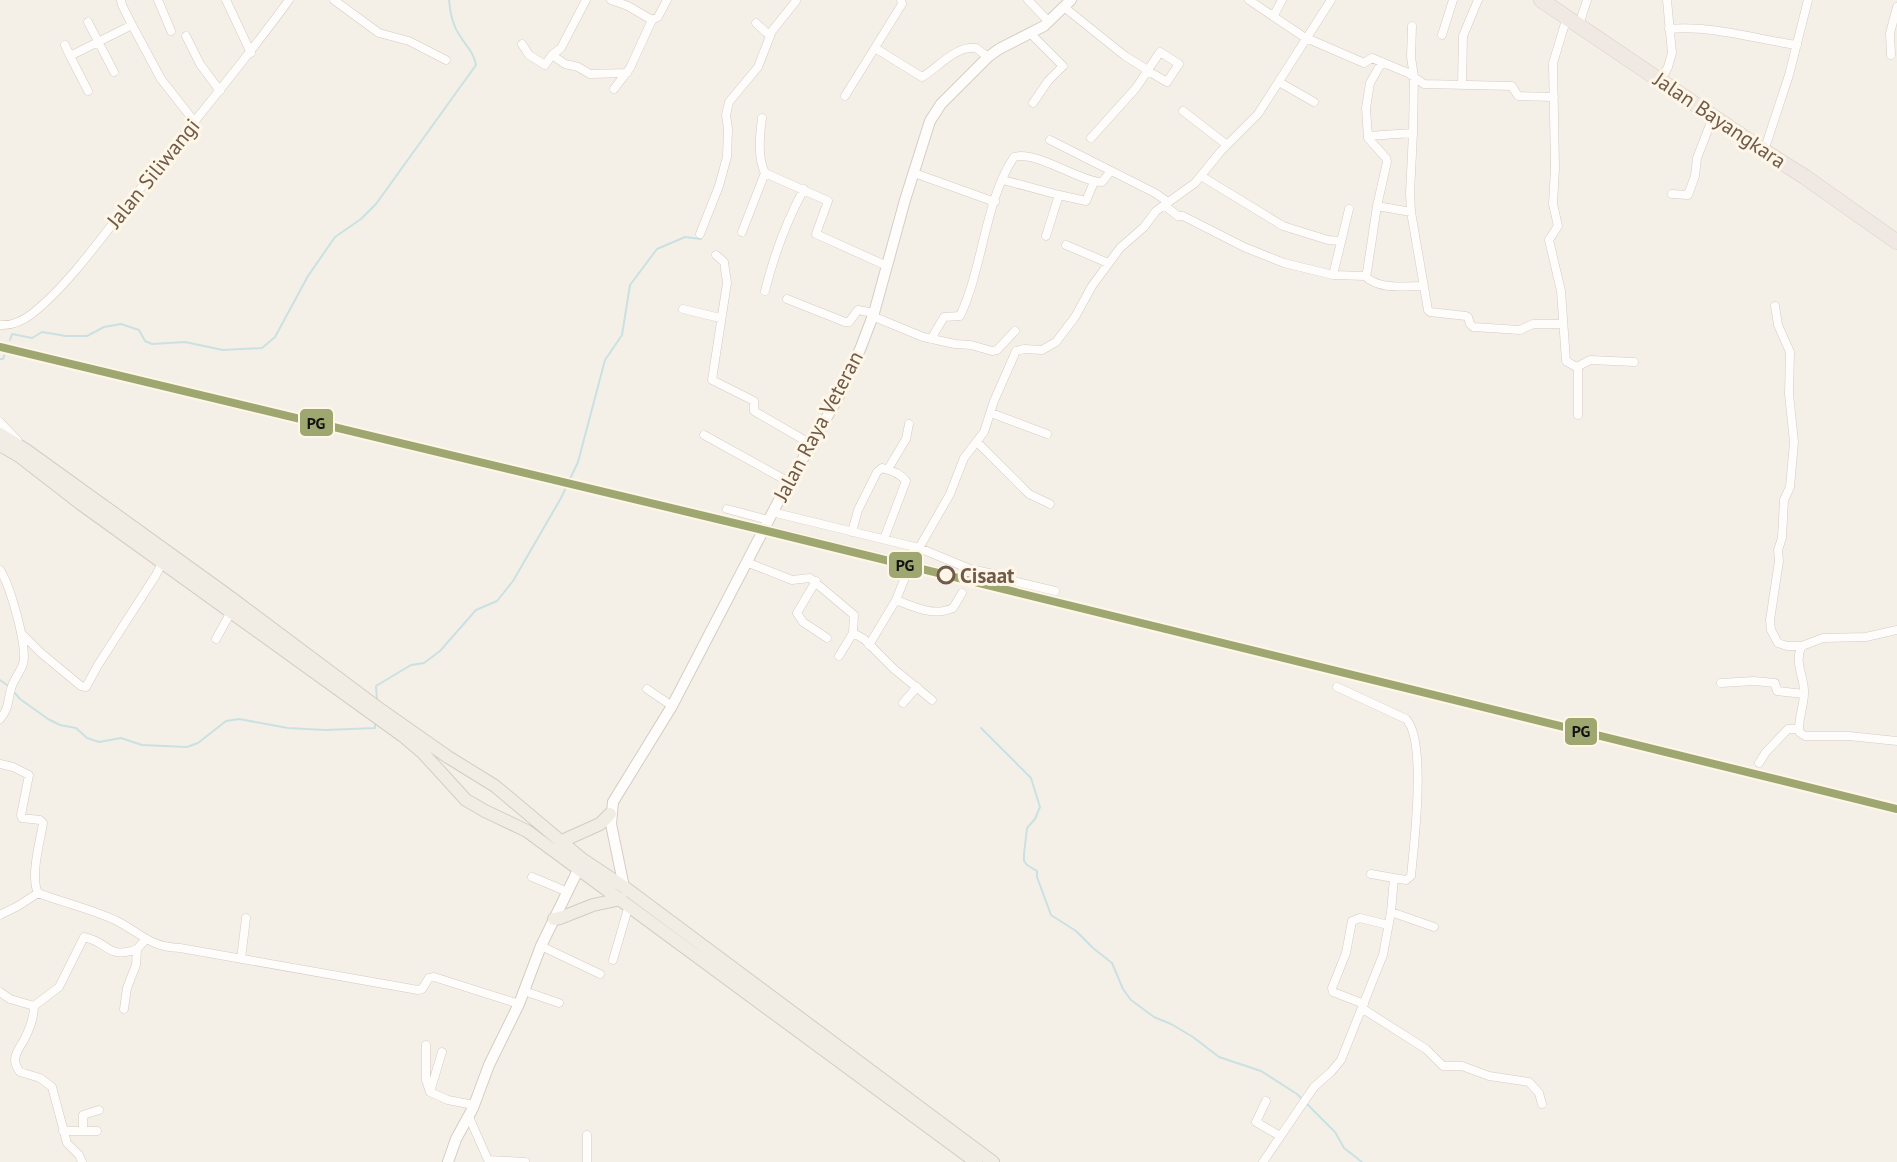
<svg xmlns="http://www.w3.org/2000/svg" width="1897" height="1162" font-family="'PT Sans',sans-serif">
	<style>
		.lines { fill: none; stroke-linecap: round; stroke-linejoin: round }
		.stream { stroke: #cae1e4; stroke-width: 2 }
		.street-casing { stroke: #d3cbc3; stroke-width: 9 }
		.secondary-casing { stroke: #d5cdc4; stroke-width: 12 }
		.primary-casing { stroke: #d3ccc4; stroke-width: 14 }
		.highway-casing { stroke: #d3ccc4; stroke-width: 16 }
		.street { stroke: #fefdfb; stroke-width: 8 }
		.secondary { stroke: #fefdfb; stroke-width: 10 }
		.primary { stroke: #f1ede4; stroke-width: 12 }
		.highway { stroke: #f0e8e3; stroke-width: 15 }
		.rail-casing { stroke: #e3e1e3; stroke-width: 4.5 }
		.rail { stroke: #fef6e7; stroke-width: 2; stroke-dasharray: 7; stroke-linecap: butt }
		.rail-1-casing { stroke: #fef6e7; stroke-width: 12 }
		.rail-1 { stroke: #9fa770; stroke-width: 8 }
		.stop-dot { fill: #fef6e7; stroke: #705a4a; stroke-width: 3 }
		.labels { text-anchor: middle; dominant-baseline: central; stroke-width: 6; stroke-linejoin: round; paint-order: stroke }
		.street-label { font-size: 21px; fill: #705a4a; stroke: #fef6e7 }
		.stop-label { font-size: 21px; font-weight: bold; fill: #705a4a; stroke: #fef6e7; text-anchor: start }
		.line-badge { stroke: #fef6e7; stroke-width: 2 }
		.pale-badge-label { font-size: 16px; text-anchor: middle; font-weight: bold; fill: #111 }
	</style>
	<rect width="100%" height="100%" fill="#f5f0e7"/>
	<g class="lines">
		<path class="stream" d="M 10,340 L 12,334 L 32,338 L 42,332 L 66,336 L 87,336 L 104,327 L 121,324 L 139,330 L 145,341 L 152,344 L 185,342 L 223,350 L 262,348 L 275,337 L 308,276 L 335,237 L 361,219 L 376,204 L 476,65 C 474,53 467,47 460,36 C 452,25 450,13 449,0
			M 0,359 L 3,359 L 6,351
			M 0,680 L 10,687
			M 13,691 L 20,699 L 48,719 L 60,725 L 76,728 L 87,738 L 99,742 L 121,738 L 142,745 L 187,747 L 198,743 L 226,721 L 239,719 L 288,728 L 325,730 L 375,728 L 375,720
			M 377,700 L 376,686 L 411,665 L 424,663 L 440,651 L 476,610 L 497,601 L 513,581 L 561,498 L 578,462 L 605,360 L 622,335 L 630,285 L 657,249 L 685,237 L 701,239 L 702,235
			M 981,728 L 1031,778 L 1040,807 L 1035,819 L 1027,828 L 1024,854 L 1024,861 L 1027,865 L 1037,871 L 1037,877 L 1051,915 L 1076,931 L 1093,948 L 1112,963 L 1123,989 L 1131,1000 L 1154,1017 L 1171,1024 L 1193,1037 L 1219,1057 L 1261,1071 L 1297,1094 L 1335,1132 L 1344,1148 L 1362,1162"/>
		<defs>
			<path id="street" d="M 121,0 L 122,5 L 132,25
				M 158,0 L 171,31
				M 226,0 L 251,53
				M 334,0 L 379,33 L 409,41 L 446,60
				M 611,0 L 628,6 L 652,20 L 658,17 L 667,0
				M 1028,0 L 1049,22
				M 1249,0 L 1304,37 L 1364,63 L 1372,58 L 1408,73 L 1424,84 L 1512,86 L 1518,96 L 1554,97
				M 1064,7 L 1125,56 L 1146,69 L 1148,71 L 1167,82 L 1179,64 L 1160,52 L 1136,88 L 1091,138
				M 1274,15 L 1282,0
				M 1567,17 L 1553,63 L 1555,168 L 1553,204 L 1558,226 L 1549,240 L 1561,291 L 1566,361 L 1578,368 L 1578,415
				M 88,22 L 114,72
				M 756,23 L 770,36
				M 1579,25 L 1587,0
				M 1412,26 L 1411,57 L 1414,77 L 1413,133 L 1410,193 L 1411,212 L 1428,310 L 1430,312 L 1466,316 L 1468,317 L 1470,324 L 1473,327 L 1520,330 L 1533,324 L 1563,324
				M 1669,29 C 1713,25 1754,39 1797,45
				M 1030,33 L 1063,66 L 1048,81 L 1033,103
				M 1442,35 L 1453,0
				M 186,36 L 200,64 L 220,91
				M 522,44 L 529,55 L 545,65 L 552,55 L 565,64 L 578,67 L 590,74 L 627,73
				M 65,45 L 70,56
				M 875,48 L 922,77 C 939,67 955,46 976,48 L 988,57
				M 552,55 L 561,48 L 586,0
				M 1891,55 L 1890,33 L 1897,7
				M 1660,81 L 1668,67 L 1672,53 L 1667,0
				M 1279,82 L 1314,102
				M 1462,85 L 1463,36 L 1478,0
				M 614,89 L 630,68 L 652,20
				M 88,91 L 70,56 L 132,25 L 161,79 L 194,121
				M 845,96 L 902,4 L 901,0
				M 1183,111 L 1227,145
				M 762,118 C 760,134 757,157 765,173 L 828,201 L 816,234 L 887,266
				M 1368,136 L 1413,133
				M 1050,140 L 1155,193 L 1168,202
				M 1764,151 L 1789,75 L 1808,0
				M 914,173 L 995,202
				M 1201,176 L 1283,226 L 1328,240 L 1341,241
				M 1003,180 L 1059,195
				M 1672,194 L 1688,195 L 1695,176 L 1697,158 L 1713,117
				M 1164,205 L 1178,216 L 1183,216 L 1244,247 L 1284,263 L 1333,275 L 1365,276 L 1367,272 L 1377,206 L 1387,162 L 1386,158 L 1368,138 L 1366,108 L 1370,83 L 1382,62
				M 1377,206 L 1411,212
				M 742,232 L 765,173
				M 700,234 L 719,186 L 727,157 L 728,129 L 726,115 L 729,102 L 758,67 L 772,31 L 796,1
				M 1046,236 L 1059,195 L 1086,201 L 1094,182
				M 1066,245 L 1108,263
				M 716,255 L 724,262 L 727,283 L 712,380 L 754,401 L 754,411 L 811,444
				M 1333,275 L 1349,209
				M 1365,276 C 1379,290 1404,286 1423,286
				M 765,291 C 774,255 786,222 804,189
				M 787,299 L 845,322 L 849,322 L 858,310 L 874,313
				M 1775,306 L 1778,325 L 1790,352 L 1789,394 L 1794,442 L 1790,487 L 1784,500 L 1782,538 L 1778,550 L 1779,561 L 1770,620 L 1771,630 L 1778,643 L 1787,646 L 1802,646
				M 683,309 L 720,318
				M 872,316 L 923,337 L 955,344 L 971,345 L 992,351 L 997,350 L 1015,331
				M 0,325 C 13,326 23,321 33,313 C 72,282 108,228 140,189 C 190,126 242,65 289,0
				M 931,339 L 944,317 L 960,316 C 983,268 985,200 1014,157 C 1036,150 1080,182 1102,182 L 1111,171
				M 1577,367 L 1590,360 L 1634,362
				M 991,413 L 1047,434
				M 0,422 L 18,441
				M 704,435 L 789,482
				M 977,442 L 1029,494 L 1050,504
				M 888,469 L 906,439 L 909,424
				M 727,509 L 768,520
				M 772,512 L 919,548 L 970,569 L 1003,576 L 1017,582 L 1055,591
				M 852,532 L 858,510 L 877,472 L 882,468 C 891,470 900,473 906,481 L 884,539
				M 915,555 L 950,494 L 964,458 L 984,432 L 994,401 L 1016,351 L 1024,349 L 1042,350 L 1056,342 L 1075,317 L 1092,286 L 1120,248 L 1144,227 L 1156,211 L 1195,183 L 1221,151 L 1258,114 L 1331,0
				M 746,562 L 792,580 L 810,578 L 854,615 L 853,633 L 864,639 L 894,669 L 932,700
				M 0,570 C 10,585 28,647 23,664 C 20,673 13,680 11,689 C 7,702 10,707 0,719
				M 816,581 L 797,613 L 803,622 L 827,638
				M 896,600 C 914,607 934,617 953,608 L 962,593
				M 1897,630 L 1866,637 L 1823,638 L 1802,646 C 1793,661 1805,678 1804,693 C 1804,706 1798,719 1799,732 L 1805,736 L 1849,736 L 1897,741
				M 22,634 L 41,653 L 81,686 L 86,687 L 98,665 L 156,575 L 163,561
				M 216,639 L 231,612
				M 869,645 L 896,600 L 906,575
				M 839,656 L 853,633
				M 1721,683 L 1754,681 L 1775,683 L 1777,691 L 1804,694
				M 647,689 L 672,706
				M 903,703 L 917,687
				M 1759,763 L 1766,752 L 1788,729 L 1799,729
				M 0,764 L 13,767 L 29,775 L 21,815 L 22,818 L 40,820 L 43,823 C 40,842 30,876 38,893 C 64,903 92,909 117,921 C 142,934 150,947 180,948 L 418,990 L 422,989 L 429,978 L 434,977 L 519,1004
				M 1371,874 L 1394,878
				M 532,877 L 568,892
				M 1391,912 L 1434,927
				M 0,915 L 18,906 L 38,893
				M 541,946 L 600,974
				M 241,959 L 246,918
				M 613,960 L 629,905
				M 524,991 L 559,1003
				M 0,992 L 10,999 L 34,1006 C 34,1017 30,1028 25,1038 C 19,1050 9,1058 20,1072 L 40,1078 L 52,1087 L 67,1143 L 79,1155 L 82,1162
				M 1364,1004 L 1333,992 L 1332,988 L 1346,953 L 1352,921 L 1360,918 L 1388,925
				M 34,1006 L 59,987 L 84,937 C 109,942 107,960 137,949
				M 124,1009 L 127,988 L 136,965 L 137,949 L 146,939
				M 1363,1009 L 1426,1049 L 1443,1066 L 1462,1066 L 1489,1076 L 1529,1082 L 1539,1093 L 1542,1104
				M 426,1045 L 426,1080 L 430,1092
				M 442,1052 L 430,1092 L 448,1100 L 474,1105
				M 1266,1101 L 1256,1122 L 1280,1136
				M 469,1117 L 488,1160 L 525,1162
				M 83,1130 L 83,1115 L 99,1110
				M 63,1131 L 97,1131
				M 587,1135 L 587,1162
				M 1263,1162 L 1314,1087 L 1331,1072 L 1341,1060 L 1383,955 L 1391,912 L 1394,878 L 1406,880 L 1411,876 C 1414,845 1427,740 1406,719 L 1337,687"/>
			<path id="secondary" d="M 624,887 L 611,824 L 613,802 L 672,706 L 778,502 L 839,396 L 861,347 L 874,313 L 905,200 L 930,121 L 941,104 L 988,57 L 999,49 L 1044,26 L 1071,0
				M 448,1162 L 456,1139 L 473,1108 L 489,1065 L 519,1004 L 541,946 L 579,868"/>
			<path id="primary" d="M 0,434 L 26,450 L 230,597 L 381,710 L 448,757 L 495,786 L 582,859 L 627,889 L 993,1162
				M 0,445 L 19,456 L 81,504 L 403,736 L 423,753 L 466,800 L 485,811 L 527,831 L 976,1162
				M 562,841 L 600,824 L 610,814
				M 554,919 L 560,918 L 593,905 L 621,899"/>
			<path id="highway" d="M 1541,0 L 1764,151 L 1805,177 L 1897,242"/>
		</defs>
		<use href="#street" class="street-casing"/>
		<use href="#secondary" class="secondary-casing"/>
		<use href="#primary" class="primary-casing"/>
		<use href="#highway" class="highway-casing"/>
		<use href="#street" class="street"/>
		<use href="#secondary" class="secondary"/>
		<use href="#primary" class="primary"/>
		<use href="#highway" class="highway"/>
		<defs>
			<path id="rail" d="M 708,517 L 742,521 L 1003,585 L 1061,599 L 1100,614"/>
		</defs>
		<use href="#rail" class="rail-casing"/>
		<use href="#rail" class="rail"/>
		<defs>
			<path id="rail-1" d="M 0,347 L 763,530 L 1897,809"/>
		</defs>
		<use href="#rail-1" class="rail-1-casing"/>
		<use href="#rail-1" class="rail-1"/>
	</g>
	<circle class="stop-dot" cx="946" cy="575" r="8"/>
	<g class="labels">
		<g class="street-label">
			<text transform="translate(1720 120) rotate(34)">Jalan Bayangkara</text>
			<text transform="translate(153 173) rotate(-51)">Jalan Siliwangi</text>
			<text transform="translate(818 426) rotate(-62)">Jalan Raya Veteran</text>
		</g>
		<g class="stop-label">
			<text x="960" y="575">Cisaat</text>
		</g>
	</g>
	<g class="line-badge">
		<rect x="299" y="408" width="35" height="29" rx="6" fill="#9fa770"/>
		<rect x="888" y="551" width="35" height="28" rx="6" fill="#9fa770"/>
		<rect x="1564" y="717" width="34" height="29" rx="6" fill="#9fa770"/>
	</g>
	<g class="pale-badge-label">
		<text x="316" y="429">PG</text>
		<text x="905" y="571">PG</text>
		<text x="1581" y="737">PG</text>
	</g>
</svg>
